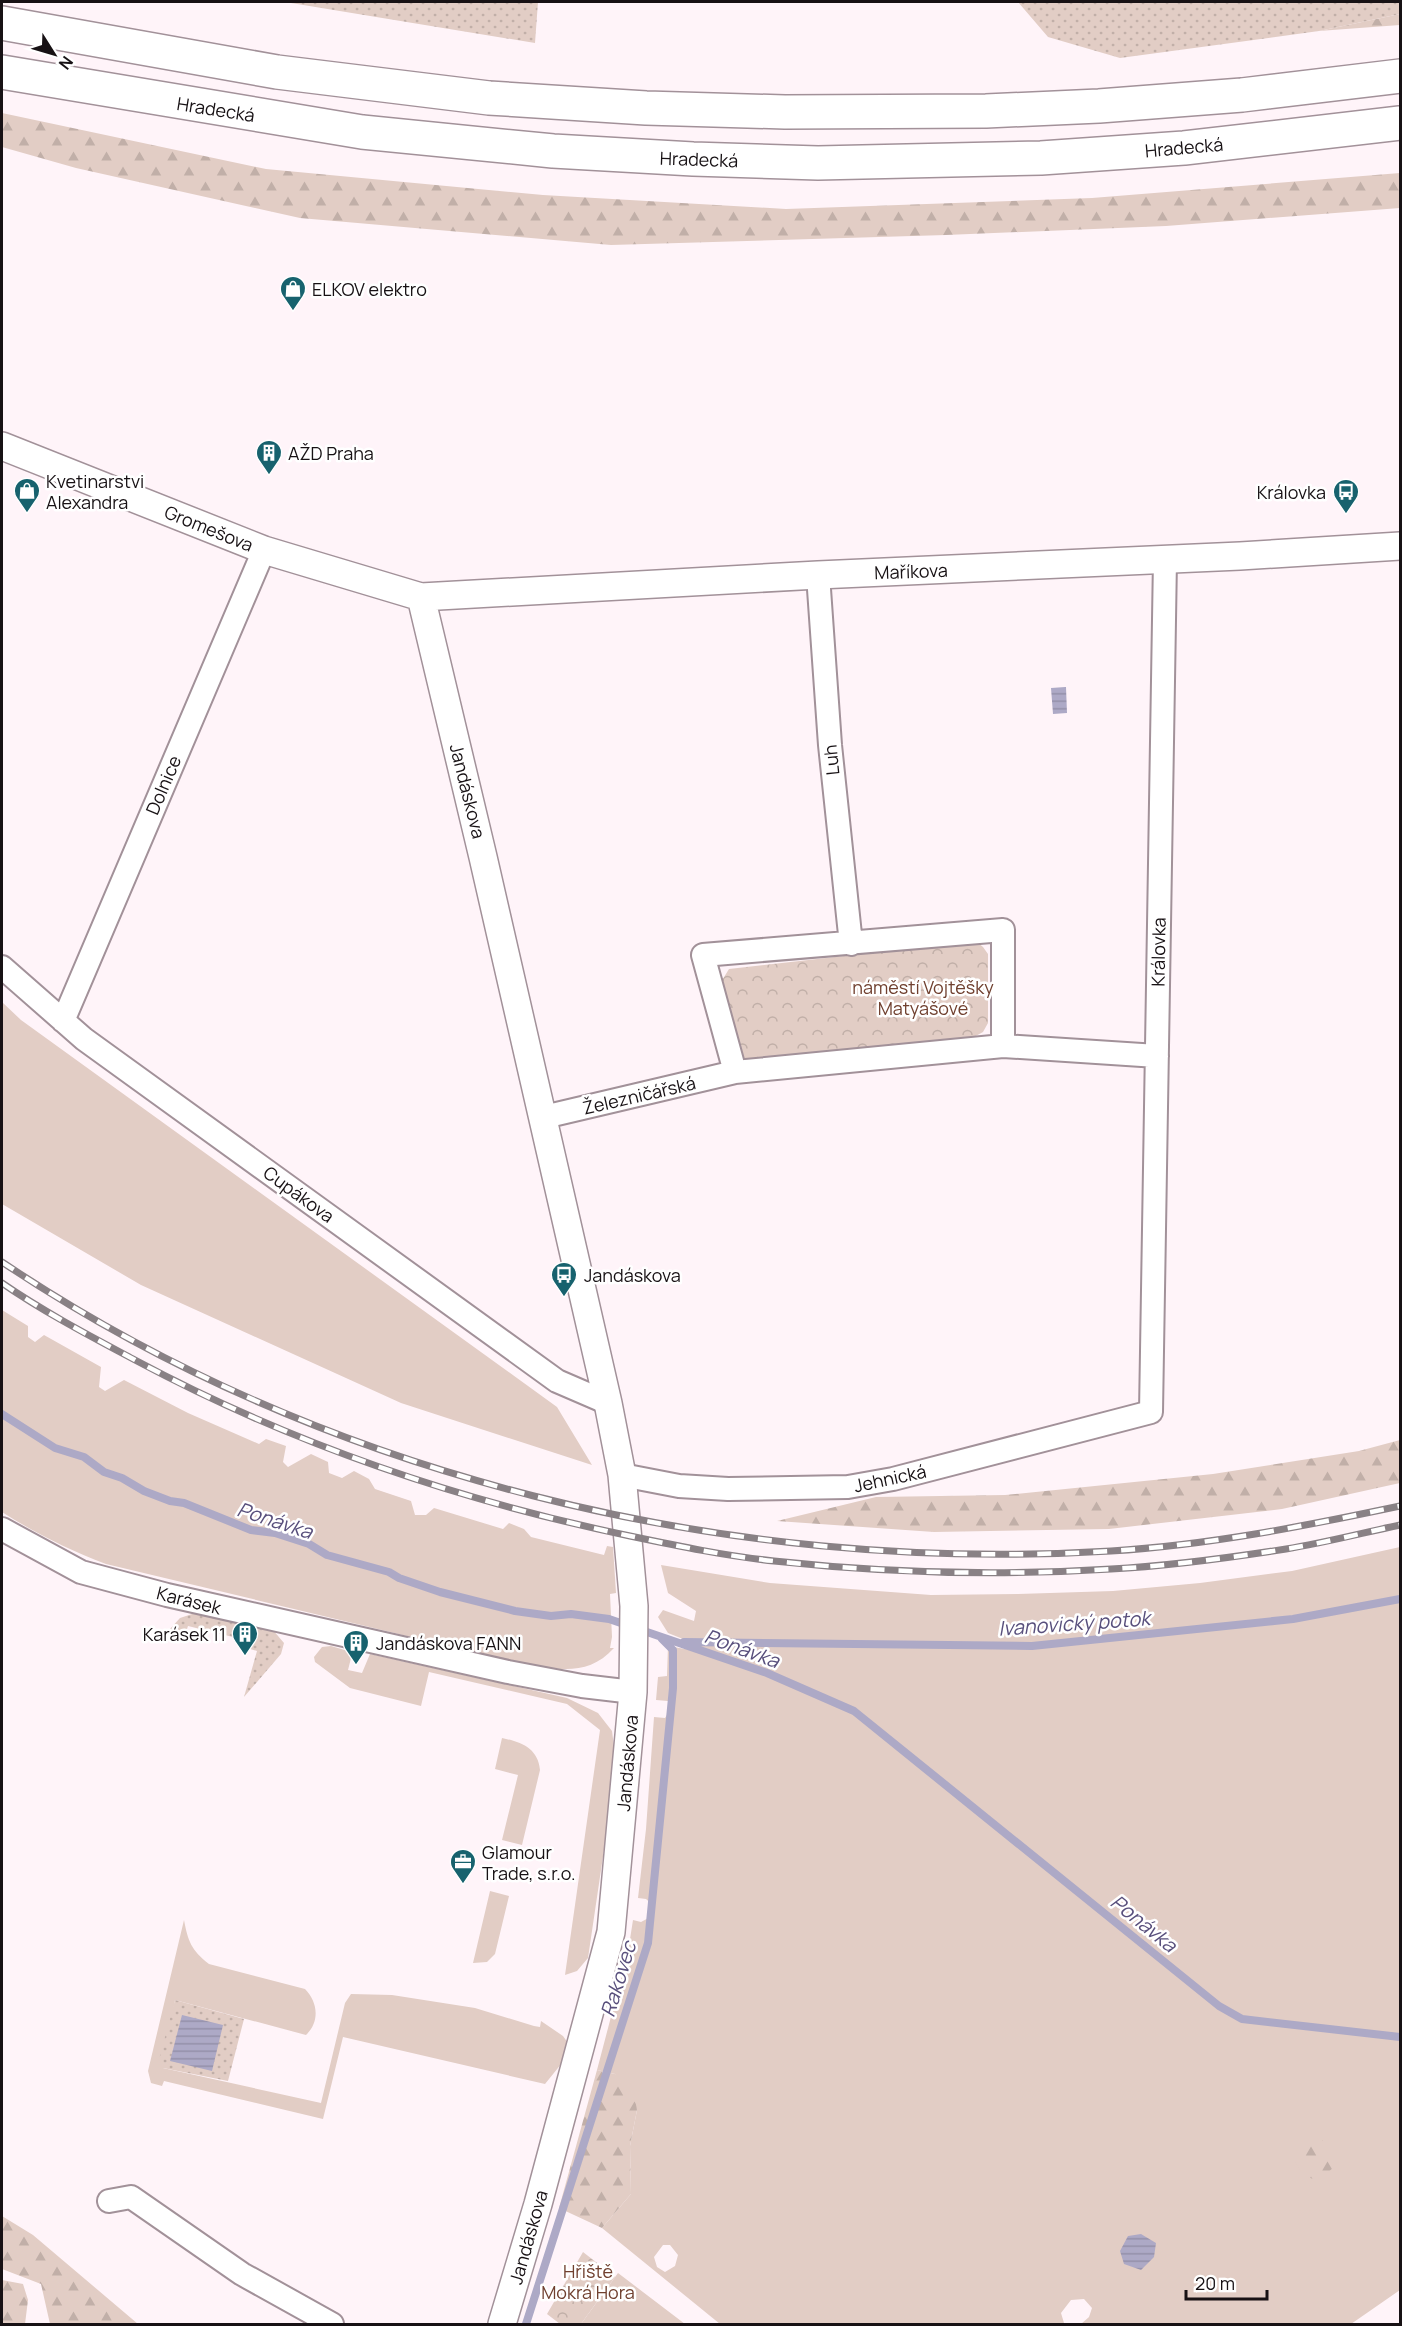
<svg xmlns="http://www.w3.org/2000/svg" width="1402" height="2326" font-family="Manrope,sans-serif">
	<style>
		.grass { fill: #e2cdc5; fill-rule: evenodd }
		.forest { fill: url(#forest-firs) }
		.park { fill: url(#park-crowns) }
		.garden { fill: url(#garden-dots) }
		.water { fill: url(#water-rules) }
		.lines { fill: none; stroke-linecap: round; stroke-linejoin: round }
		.stream { stroke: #ada9c6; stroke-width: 8 }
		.minor-casing { stroke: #a29199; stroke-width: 26 }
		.tertiary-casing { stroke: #a29199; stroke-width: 30 }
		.trunk-casing { stroke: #a29199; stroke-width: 36 }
		.minor { stroke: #fff; stroke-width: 22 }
		.tertiary { stroke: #fff; stroke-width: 27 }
		.trunk { stroke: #fff; stroke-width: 33 }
		.rail-casing { stroke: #898185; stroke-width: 7 }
		.rail { stroke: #fff; stroke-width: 4.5; stroke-dasharray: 14; stroke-linecap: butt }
		.labels { text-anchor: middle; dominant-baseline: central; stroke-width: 5; stroke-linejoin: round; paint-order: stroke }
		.street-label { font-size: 18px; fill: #171114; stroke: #fff }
		.poi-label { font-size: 18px; fill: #171114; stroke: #fff; text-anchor: start }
		.park-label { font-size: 18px; fill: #70402f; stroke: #fff }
		.water-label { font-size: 20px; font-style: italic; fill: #584f7c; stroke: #fff }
	</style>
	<defs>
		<pattern id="forest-firs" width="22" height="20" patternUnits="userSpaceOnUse" patternTransform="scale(1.5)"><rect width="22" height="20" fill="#e2cdc5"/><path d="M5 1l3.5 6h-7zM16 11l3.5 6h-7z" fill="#c1afa8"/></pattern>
		<pattern id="park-crowns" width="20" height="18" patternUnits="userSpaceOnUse" patternTransform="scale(1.5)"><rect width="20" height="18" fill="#e2cdc5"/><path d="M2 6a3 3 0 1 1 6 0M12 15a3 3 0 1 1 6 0" fill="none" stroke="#c1afa8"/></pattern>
		<pattern id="garden-dots" width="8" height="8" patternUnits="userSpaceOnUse" patternTransform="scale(1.5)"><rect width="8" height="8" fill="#e2cdc5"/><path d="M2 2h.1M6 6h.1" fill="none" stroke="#c1afa8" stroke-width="1.8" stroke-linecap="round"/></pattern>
		<pattern id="water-rules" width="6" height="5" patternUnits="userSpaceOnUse" patternTransform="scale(1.5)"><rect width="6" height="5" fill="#ada9c6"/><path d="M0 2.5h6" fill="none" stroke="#9490a9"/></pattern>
	</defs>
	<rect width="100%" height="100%" fill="#fff4f9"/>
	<path class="grass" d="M 2,1002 L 21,1020 L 557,1407 L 592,1465 L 401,1403 L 141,1285 L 2,1204 Z
		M 2,1310 L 28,1326 L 28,1337 L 35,1342 L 44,1335 L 101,1367 L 99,1387 L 105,1391 L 124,1380 L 188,1413 L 259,1444 L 266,1439 L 286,1446 L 283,1462 L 288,1467 L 311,1454 L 328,1462 L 329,1473 L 342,1478 L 354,1471 L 369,1479 L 375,1489 L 411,1501 L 415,1515 L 426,1515 L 434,1508 L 503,1529 L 509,1523 L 524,1529 L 531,1537 L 604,1555 L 607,1546 L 613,1547 L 616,1593 L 610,1594 L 612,1637 L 610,1648 L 614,1648 C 587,1678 555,1669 520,1663 L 106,1564 C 69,1550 35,1533 2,1512 Z
		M 1400,1547 L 1400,2290 L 1351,2324 L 1081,2324 L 1089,2317 L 1092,2308 L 1084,2299 L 1071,2300 L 1061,2313 L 1064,2323 L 1069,2324 L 720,2324 L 602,2228 L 631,2194 L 630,2146 L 637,2110 L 615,2074 L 597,2070 L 628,1952 L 633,1920 L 641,1922 L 654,1915 L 655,1907 L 646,1899 L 638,1898 L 646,1829 L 654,1717 L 665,1718 L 670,1710 L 668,1701 L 656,1700 L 658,1677 L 667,1676 L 668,1646 L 685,1649 L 683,1639 L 668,1633 L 658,1617 L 663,1610 L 694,1621 L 696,1611 L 668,1593 L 661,1565 L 770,1583 L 931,1595 L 1018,1594 L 1113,1591 L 1200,1583 L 1292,1571 ZM 663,2245 L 670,2245 L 678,2255 L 675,2266 L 665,2272 L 657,2267 L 654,2257 Z
		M 331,1646 L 348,1651 L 351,1658 L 348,1670 L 362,1673 L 370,1654 L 567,1698 L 598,1713 L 612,1731 L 615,1754 L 610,1809 L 588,1958 L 577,1971 L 565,1975 L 600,1730 L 567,1704 L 429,1672 L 421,1706 L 350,1688 L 315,1662 L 314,1657 L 322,1647 Z
		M 502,1738 C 521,1742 538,1748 540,1770 L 522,1845 L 502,1840 L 518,1775 L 495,1769 Z
		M 490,1891 L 509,1896 L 495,1954 L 487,1962 L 473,1963 Z
		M 184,1920 C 188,1941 191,1950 209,1964 L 305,1989 C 318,2002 320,2022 306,2035 L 175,2000 L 163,2068 L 321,2103 L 345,2003 L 351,1994 L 392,1995 L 475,2008 L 534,2026 L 540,2027 L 541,2021 L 563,2036 L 568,2043 L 562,2063 L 545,2084 L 343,2037 L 323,2119 L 164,2081 L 162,2086 L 151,2083 L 148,2071 Z
		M 618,2273 L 685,2324 L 581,2324 Z"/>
	<path class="forest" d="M 1400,14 L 1400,25 L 1319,31 Z
		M 2,113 L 266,169 L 543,195 L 786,209 L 1092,198 L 1400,173 L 1400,208 L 1166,226 L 946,235 L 611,245 L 300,218 L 76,168 L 2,147 Z
		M 1400,1440 L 1400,1483 L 1282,1509 L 1109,1529 L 934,1532 L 777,1521 L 876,1497 L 1005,1495 L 1213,1474 L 1359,1451 Z
		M 597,2070 L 615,2074 L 632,2083 L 637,2110 L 630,2146 L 631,2194 L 602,2228 L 559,2208 Z
		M 1322,2140 L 1331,2147 L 1334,2167 L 1318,2181 L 1303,2175 L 1292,2156 L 1294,2144 Z
		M 2,2216 L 33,2235 L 138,2324 L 50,2324 L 41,2284 L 2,2269 Z
		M 2,2280 L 23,2284 L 28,2300 L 25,2324 L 2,2324 Z"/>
	<path class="park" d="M 976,941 L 983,947 L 988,954 L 988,1023 L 983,1032 L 963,1043 L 753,1063 L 740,1059 L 721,982 L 729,969 Z
		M 583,2252 L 615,2277 L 581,2324 L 560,2324 L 547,2314 Z"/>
	<path class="garden" d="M 285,2 L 538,2 L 535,43 Z
		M 1018,2 L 1400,2 L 1400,14 L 1319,31 L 1120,58 L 1048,37 Z
		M 198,1612 L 272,1629 L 284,1643 L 281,1654 L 244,1697 L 257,1651 L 240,1646 L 241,1639 L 188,1626 L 185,1635 L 175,1640 L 171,1635 L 170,1629 L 180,1618 Z
		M 175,2000 L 244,2019 L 228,2081 L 163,2068 L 158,2063 Z"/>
	<path class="water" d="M 1066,687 L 1067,713 L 1053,714 L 1051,688 Z
		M 182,2015 L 223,2025 L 212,2071 L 170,2061 Z
		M 1141,2234 L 1156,2243 L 1154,2257 L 1141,2270 L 1124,2264 L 1120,2251 L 1128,2236 Z"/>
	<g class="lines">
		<path class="stream" d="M 2,1414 L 55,1448 L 84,1457 L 104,1472 L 122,1478 L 144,1491 L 170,1501 L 184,1503 L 251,1530 L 275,1533 L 309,1544 L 327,1555 L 389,1572 L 399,1578 L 440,1592 L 515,1611 L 551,1616 L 571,1614 L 609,1619 L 767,1673 L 854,1711 L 1219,2006 L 1242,2019 L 1400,2037
			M 684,1642 L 1032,1646 L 1293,1619 L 1400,1599
			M 526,2324 L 648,1943 L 673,1688 L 673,1650 L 662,1639"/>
		<defs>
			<path id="minor" d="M 818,575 L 830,745 L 851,944
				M 2,967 L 84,1039 L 557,1381 L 608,1403
				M 63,1021 L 264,550
				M 735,1072 L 703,955 L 1003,930 L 1003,1046
				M 544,1117 L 735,1072 L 1003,1046 L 1157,1056
				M 622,1475 L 679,1486 L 728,1489 L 848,1487 L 893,1479 L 1151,1412 L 1165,559
				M 2,1529 L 81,1572 L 167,1595 L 508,1672 L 582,1686 L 633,1692
				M 109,2201 L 131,2197 L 242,2274 L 332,2324"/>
			<path id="tertiary" d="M 2,446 L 264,550 L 421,597 L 818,575 L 1240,556 L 1400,546
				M 421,597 L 483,857 L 608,1403 L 622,1475 L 634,1606 L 633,1692 L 611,1932 L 538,2204 L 502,2324"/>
			<path id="trunk" d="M 2,23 L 277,72 L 489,98 L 646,108 L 785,112 L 986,111 L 1099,106 L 1242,95 L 1400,76
				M 2,72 L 362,132 L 553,151 L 693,159 L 818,163 L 1041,158 L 1184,148 L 1400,123"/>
		</defs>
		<use href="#minor" class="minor-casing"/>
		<use href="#tertiary" class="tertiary-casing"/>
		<use href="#trunk" class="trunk-casing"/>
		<use href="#minor" class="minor"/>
		<use href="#tertiary" class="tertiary"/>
		<use href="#trunk" class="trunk"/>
		<defs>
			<path id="rail" d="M 2,1262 C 323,1477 727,1574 1111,1551 C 1209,1545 1305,1526 1400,1506
				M 2,1283 C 44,1312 90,1336 135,1360 C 290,1443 457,1500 630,1536 C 678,1546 726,1556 774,1561 C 886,1573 999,1576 1111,1569 C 1169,1566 1228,1558 1286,1549 C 1324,1543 1362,1533 1400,1525"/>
		</defs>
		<use href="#rail" class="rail-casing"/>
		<use href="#rail" class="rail"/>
	</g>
	<defs>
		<symbol id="shop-pin" viewBox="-11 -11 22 30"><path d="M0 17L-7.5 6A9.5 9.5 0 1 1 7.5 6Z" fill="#17626e" stroke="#fff"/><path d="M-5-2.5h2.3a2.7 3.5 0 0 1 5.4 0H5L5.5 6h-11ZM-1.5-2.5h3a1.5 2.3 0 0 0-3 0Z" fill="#fff"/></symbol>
		<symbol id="building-pin" viewBox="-11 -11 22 30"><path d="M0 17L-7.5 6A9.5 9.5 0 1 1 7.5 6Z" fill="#17626e" stroke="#fff"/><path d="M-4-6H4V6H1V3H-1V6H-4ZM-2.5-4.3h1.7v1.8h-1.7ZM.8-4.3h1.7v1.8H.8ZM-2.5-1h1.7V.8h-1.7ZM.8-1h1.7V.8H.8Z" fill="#fff"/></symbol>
		<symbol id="bus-pin" viewBox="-11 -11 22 30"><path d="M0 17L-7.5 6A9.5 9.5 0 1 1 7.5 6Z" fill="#17626e" stroke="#fff"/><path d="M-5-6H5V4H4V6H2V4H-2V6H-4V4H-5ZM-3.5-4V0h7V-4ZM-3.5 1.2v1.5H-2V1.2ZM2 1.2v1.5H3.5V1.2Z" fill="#fff"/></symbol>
		<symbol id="office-pin" viewBox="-11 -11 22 30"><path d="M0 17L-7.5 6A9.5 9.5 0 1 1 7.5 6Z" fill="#17626e" stroke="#fff"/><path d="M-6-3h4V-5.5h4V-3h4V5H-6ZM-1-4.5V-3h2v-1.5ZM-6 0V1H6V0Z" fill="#fff"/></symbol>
	</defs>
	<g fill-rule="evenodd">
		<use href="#shop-pin" x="278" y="274" width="30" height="40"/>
		<use href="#building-pin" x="254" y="438" width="30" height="40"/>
		<use href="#shop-pin" x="12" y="476" width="30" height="40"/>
		<use href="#bus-pin" x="1331" y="477" width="30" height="40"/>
		<use href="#bus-pin" x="549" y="1260" width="30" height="40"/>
		<use href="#building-pin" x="230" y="1619" width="30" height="40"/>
		<use href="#building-pin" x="341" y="1628" width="30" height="40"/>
		<use href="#office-pin" x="448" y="1847" width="30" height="40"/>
	</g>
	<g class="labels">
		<g class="street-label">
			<text transform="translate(216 109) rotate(9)">Hradecká</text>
			<text transform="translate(1184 147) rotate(-5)">Hradecká</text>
			<text transform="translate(699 159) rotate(2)">Hradecká</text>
			<text transform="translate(209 528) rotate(22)">Gromešova</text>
			<text transform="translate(911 571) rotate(-2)">Maříkova</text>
			<text transform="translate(831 760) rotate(-96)">Luh</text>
			<text transform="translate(163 785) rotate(-67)">Dolnice</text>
			<text transform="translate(468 791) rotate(76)">Jandáskova</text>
			<text transform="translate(1158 952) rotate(-89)">Královka</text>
			<text transform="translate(639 1095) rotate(-13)">Železničářská</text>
			<text transform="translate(299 1194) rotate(36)">Cupákova</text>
			<text transform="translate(890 1478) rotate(-12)">Jehnická</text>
			<text transform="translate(189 1600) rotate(14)">Karásek</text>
			<text transform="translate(627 1763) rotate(-85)">Jandáskova</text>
			<text transform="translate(528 2237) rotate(-74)">Jandáskova</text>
		</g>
		<g class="poi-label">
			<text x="312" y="289">ELKOV elektro</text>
			<text x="288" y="453">AŽD Praha</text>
			<text x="46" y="481">Kvetinarstvi<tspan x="46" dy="21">Alexandra</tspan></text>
			<text x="1326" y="492" text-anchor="end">Královka</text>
			<text x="584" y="1275">Jandáskova</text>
			<text x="226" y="1634" text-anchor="end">Karásek 11</text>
			<text x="376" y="1643">Jandáskova FANN</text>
			<text x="482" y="1852">Glamour<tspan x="482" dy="21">Trade, s.r.o.</tspan></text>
		</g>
		<g class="park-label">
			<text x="923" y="987">náměstí Vojtěšky<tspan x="923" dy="21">Matyášové</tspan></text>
			<text x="588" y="2271">Hřiště<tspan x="588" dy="21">Mokrá Hora</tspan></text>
		</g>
		<g class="water-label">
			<text transform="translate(275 1520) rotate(18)">Ponávka</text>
			<text transform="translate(1074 1623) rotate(-4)">Ivanovický potok</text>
			<text transform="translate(742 1648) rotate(20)">Ponávka</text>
			<text transform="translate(1144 1923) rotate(39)">Ponávka</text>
			<text transform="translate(618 1979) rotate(-73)">Rakovec</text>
		</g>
	</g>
	<rect width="1402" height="2326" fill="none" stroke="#171114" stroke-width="6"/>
	<g transform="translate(54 54) rotate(127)" stroke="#ffffff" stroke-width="4.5" paint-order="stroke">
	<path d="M0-4.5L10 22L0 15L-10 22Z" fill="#171114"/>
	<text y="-9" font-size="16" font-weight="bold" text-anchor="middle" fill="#171114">N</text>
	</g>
	<path d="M1186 2290v9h81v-9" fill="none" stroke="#171114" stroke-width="3"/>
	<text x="1195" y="2290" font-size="18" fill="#171114" stroke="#ffffff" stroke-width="4.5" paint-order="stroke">20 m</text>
</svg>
